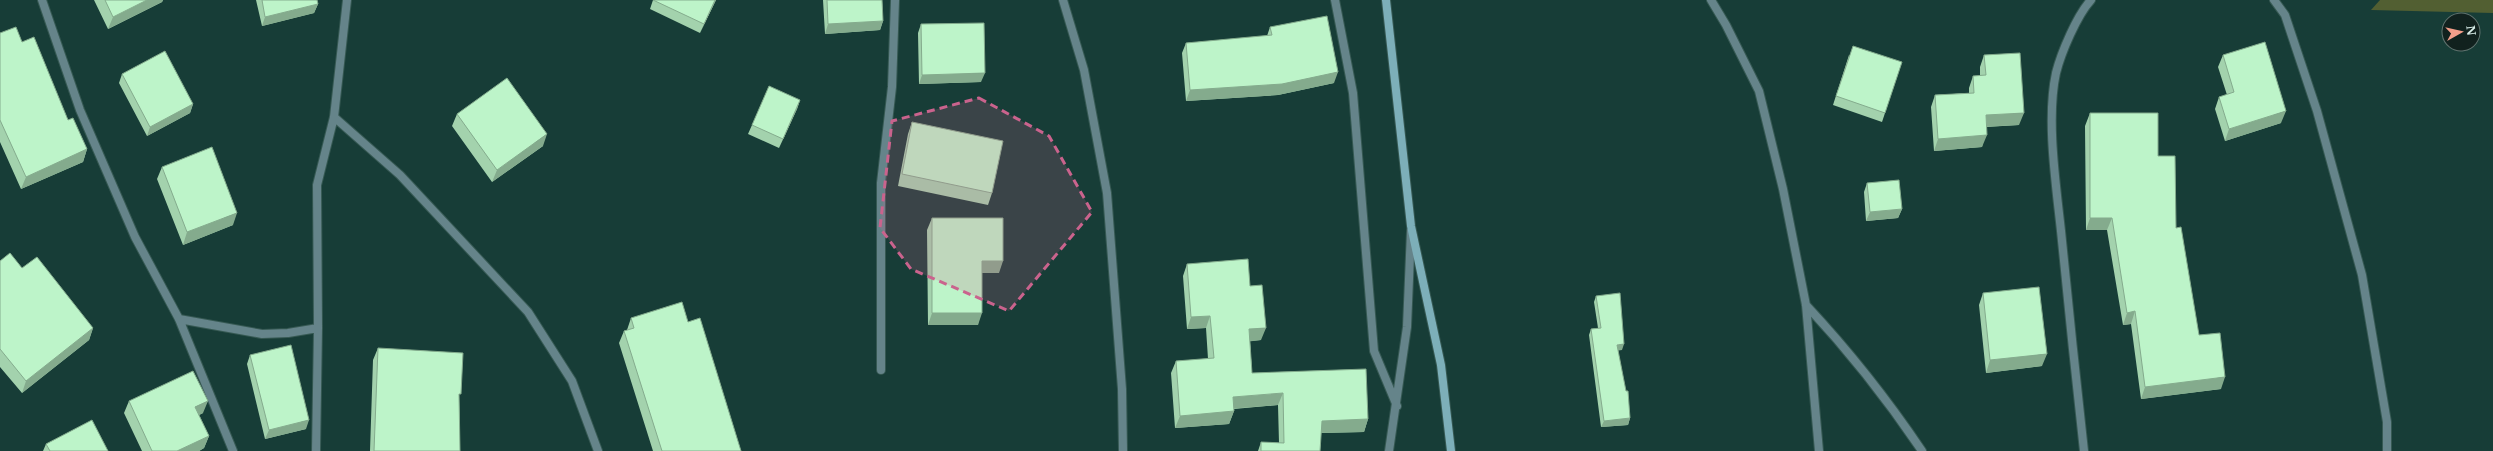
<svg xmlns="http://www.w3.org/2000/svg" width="2493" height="451" font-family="'Libre Baskerville',serif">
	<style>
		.green { fill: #525f32 }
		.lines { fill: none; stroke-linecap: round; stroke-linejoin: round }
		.street-casing { stroke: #365953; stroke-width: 10 }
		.secondary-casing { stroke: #365953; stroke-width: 10 }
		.street { stroke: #65848a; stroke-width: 8 }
		.secondary { stroke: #7dafb9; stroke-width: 8 }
		.wall { fill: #a3d2ad }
		.shaded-wall { fill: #84ab8d }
		.building { fill: #bdf4c9; stroke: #84ab8d }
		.marked { fill: #ca638d; fill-opacity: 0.2; stroke: #ca638d; stroke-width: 3; stroke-dasharray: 8 5; stroke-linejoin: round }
	</style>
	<rect width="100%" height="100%" fill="#173d37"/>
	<path class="green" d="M 2380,0 L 2493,0 L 2493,13 L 2371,10 Z"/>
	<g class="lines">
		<defs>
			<path id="street" d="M 42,0 L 80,110 L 135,237 L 179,319 L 233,451
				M 1063,0 L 1084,70 L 1107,193 L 1122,389 L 1123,451
				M 1335,0 L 1353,93 L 1374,351 L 1397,406
				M 1711,0 L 1726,25 L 1759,91 L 1783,189 L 1806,305 L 1819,451
				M 2274,0 L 2285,15 L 2317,111 L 2362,275 L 2387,422 L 2387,451
				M 334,117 L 400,175 L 528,312 L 572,381 L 598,451
				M 1806,305 C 1849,351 1887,399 1922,451
				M 179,319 L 262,334 L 288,333 L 318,328
				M 881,370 L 881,183 L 892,87 L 895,0
				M 316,451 L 318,328 L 317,185 L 334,117 L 347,0
				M 1389,451 L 1407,327 L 1411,231
				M 2084,451 C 2076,378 2068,304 2061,231 C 2056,184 2046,119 2056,73 C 2061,53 2077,15 2091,0"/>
			<path id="secondary" d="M 1386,0 L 1411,226 L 1441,365 L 1451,451"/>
		</defs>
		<use href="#street" class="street-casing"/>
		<use href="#secondary" class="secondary-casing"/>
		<use href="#street" class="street"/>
		<use href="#secondary" class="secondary"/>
	</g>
	<path class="wall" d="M 94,0 L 163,0 L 162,2 L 108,29 Z
		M 256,0 L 317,0 L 318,4 L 314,13 L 262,26 Z
		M 653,0 L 716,0 L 700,33 L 650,9 Z
		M 823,0 L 882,0 L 883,21 L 880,30 L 825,34 Z
		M 921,24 L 981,82 L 919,84 L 918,33 Z
		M 1270,27 L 1334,83 L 1278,95 L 1186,101 L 1182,53 L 1186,43 L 1267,36 Z
		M 0,33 L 22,42 L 68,120 L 87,149 L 83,162 L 21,189 L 0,142 Z
		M 1849,55 L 1885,113 L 1882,122 L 1833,105 Z
		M 1984,55 L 2019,125 L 1986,127 L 1982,147 L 1934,151 L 1931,107 L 1935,95 L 1969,93 L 1969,88 L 1973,76 L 1980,76 L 1980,67 Z
		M 2223,55 L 2281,123 L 2225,141 L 2215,109 L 2219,97 L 2227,95 L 2218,67 Z
		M 122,74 L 193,104 L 190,113 L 147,136 L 119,83 Z
		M 800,100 L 797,109 L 779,148 L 748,134 L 752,125 Z
		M 2090,113 L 2158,156 L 2176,228 L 2199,335 L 2221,389 L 2141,399 L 2131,324 L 2123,325 L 2107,230 L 2086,230 L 2085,126 Z
		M 457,114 L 543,146 L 492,182 L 452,126 Z
		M 912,122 L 992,193 L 988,205 L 898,186 L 908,134 Z
		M 162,167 L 233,225 L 183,245 L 157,179 Z
		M 1867,183 L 1902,209 L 1898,218 L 1866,221 L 1864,192 Z
		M 932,218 L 999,273 L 982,273 L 978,325 L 928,325 L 927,230 Z
		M 0,261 L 22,268 L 93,328 L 89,340 L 22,393 L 0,367 Z
		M 1187,264 L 1250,286 L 1261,340 L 1250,341 L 1252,373 L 1368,419 L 1364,432 L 1321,433 L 1320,451 L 1258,451 L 1261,442 L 1279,443 L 1278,405 L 1234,409 L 1234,411 L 1229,424 L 1175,428 L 1171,373 L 1176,361 L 1208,359 L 1206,328 L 1187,329 L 1183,276 Z
		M 1983,293 L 2042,366 L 1986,373 L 1979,305 Z
		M 1596,296 L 1622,350 L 1618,350 L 1630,418 L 1628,425 L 1601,427 L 1589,335 L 1591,329 L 1598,328 L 1594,302 Z
		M 631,318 L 688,322 L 741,451 L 653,451 L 619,343 L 624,331 L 627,330 Z
		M 378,348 L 459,399 L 460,451 L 370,451 L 373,360 Z
		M 250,355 L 306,429 L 265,439 L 247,364 Z
		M 129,401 L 203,413 L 199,415 L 209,436 L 204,448 L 199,451 L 142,451 L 124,413 Z
		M 46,444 L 108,451 L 43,451 Z"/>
	<path class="shaded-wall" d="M 147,0 L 163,0 L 162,2 L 108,29 L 113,17 Z
		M 715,0 L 716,0 L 700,33 L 704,24 Z
		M 318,4 L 314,13 L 262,26 L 265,17 Z
		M 883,21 L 880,30 L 825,34 L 828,24 Z
		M 1338,72 L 1334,83 L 1278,95 L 1186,101 L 1190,90 Z
		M 985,73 L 981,82 L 919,84 L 922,75 Z
		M 800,100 L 797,109 L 779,148 L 783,139 Z
		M 193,104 L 190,113 L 147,136 L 150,127 Z
		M 2286,111 L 2281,123 L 2225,141 L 2229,129 Z
		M 2024,113 L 2019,125 L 1981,127 L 1986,115 Z
		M 547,134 L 543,146 L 492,182 L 497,170 Z
		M 1987,135 L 1982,147 L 1934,151 L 1938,139 Z
		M 87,149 L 83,162 L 21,189 L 26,177 Z
		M 1902,209 L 1898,218 L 1866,221 L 1870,212 Z
		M 237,213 L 233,225 L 183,245 L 187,232 Z
		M 2090,218 L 2112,218 L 2107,230 L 2086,230 Z
		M 982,261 L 1003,261 L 999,273 L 978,273 Z
		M 2135,311 L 2131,324 L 2123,325 L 2127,313 Z
		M 932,313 L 982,313 L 978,325 L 928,325 Z
		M 1210,316 L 1206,328 L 1187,329 L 1191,317 Z
		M 93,328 L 89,340 L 22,393 L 26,381 Z
		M 1266,328 L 1261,340 L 1245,342 L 1249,329 Z
		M 1624,344 L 1622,350 L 1615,351 L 1617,345 Z
		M 2047,354 L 2042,366 L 1986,373 L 1990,360 Z
		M 2225,377 L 2221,389 L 2141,399 L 2145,387 Z
		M 1283,393 L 1278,405 L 1228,409 L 1233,397 Z
		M 208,401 L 203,413 L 191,419 L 195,407 Z
		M 1234,411 L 1229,424 L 1175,428 L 1180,416 Z
		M 1630,418 L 1628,425 L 1601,427 L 1604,421 Z
		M 1368,419 L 1364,432 L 1317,433 L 1322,421 Z
		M 309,420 L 306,429 L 265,439 L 269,430 Z
		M 209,436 L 204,448 L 199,451 L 177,451 Z"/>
	<path class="building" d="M 105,0 L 147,0 L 113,17 Z
		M 262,0 L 317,0 L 318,4 L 265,17 Z
		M 653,0 L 715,0 L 704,24 Z
		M 827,0 L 882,0 L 883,21 L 828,24 Z
		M 1327,16 L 1338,72 L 1282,84 L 1190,90 L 1186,43 L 1272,35 L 1270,27 Z
		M 984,23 L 985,73 L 922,75 L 921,24 Z
		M 16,27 L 22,42 L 34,37 L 68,120 L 73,118 L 87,149 L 26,177 L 0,120 L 0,33 Z
		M 2265,42 L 2286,111 L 2229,129 L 2219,97 L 2234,92 L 2223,55 Z
		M 1853,46 L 1902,62 L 1885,113 L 1836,96 Z
		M 165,51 L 193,104 L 150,127 L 122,74 Z
		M 2020,53 L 2024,113 L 1986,115 L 1987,135 L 1938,139 L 1935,95 L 1974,93 L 1973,76 L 1986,75 L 1984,55 Z
		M 507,78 L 547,134 L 497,170 L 457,114 Z
		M 769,86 L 800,100 L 783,139 L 752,125 Z
		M 2090,113 L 2158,113 L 2158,156 L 2175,156 L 2176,228 L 2181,227 L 2199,335 L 2220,333 L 2225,377 L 2145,387 L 2135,311 L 2127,313 L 2112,218 L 2090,218 Z
		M 912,122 L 1003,141 L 992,193 L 902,174 Z
		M 212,147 L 237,213 L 187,232 L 162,167 Z
		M 1899,180 L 1902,209 L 1870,212 L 1867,183 Z
		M 932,218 L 1003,218 L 1003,261 L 982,261 L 982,313 L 932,313 Z
		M 10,253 L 22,268 L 37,257 L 93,328 L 26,381 L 0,349 L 0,261 Z
		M 1248,259 L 1250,286 L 1262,285 L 1266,328 L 1249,329 L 1252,373 L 1366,369 L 1368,419 L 1322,421 L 1320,451 L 1261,451 L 1261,442 L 1284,443 L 1283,393 L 1233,397 L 1234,411 L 1180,416 L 1176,361 L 1214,358 L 1210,316 L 1191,317 L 1187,264 Z
		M 2039,287 L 2047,354 L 1990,360 L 1983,293 Z
		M 1620,293 L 1624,344 L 1617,345 L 1626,391 L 1628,391 L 1630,418 L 1604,421 L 1591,329 L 1601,328 L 1596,296 Z
		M 682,302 L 688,322 L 700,318 L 741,451 L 662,451 L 624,331 L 634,328 L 631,318 Z
		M 291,345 L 309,420 L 269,430 L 250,355 Z
		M 378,348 L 463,353 L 461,394 L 459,394 L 460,451 L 374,451 Z
		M 193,371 L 208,401 L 195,407 L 209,436 L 177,451 L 152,451 L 129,401 Z
		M 92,420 L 108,451 L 50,451 L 46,444 Z"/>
	<path class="marked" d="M 979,98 L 1049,136 L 1092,212 L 1009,311 L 911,269 L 880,228 L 892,121 Z"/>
	<g transform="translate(2461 32) rotate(82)"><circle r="19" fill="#11211e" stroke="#61736f"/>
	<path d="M0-3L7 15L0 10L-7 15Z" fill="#f49e8a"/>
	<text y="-6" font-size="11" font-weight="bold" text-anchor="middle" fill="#d9eee9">N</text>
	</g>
</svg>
